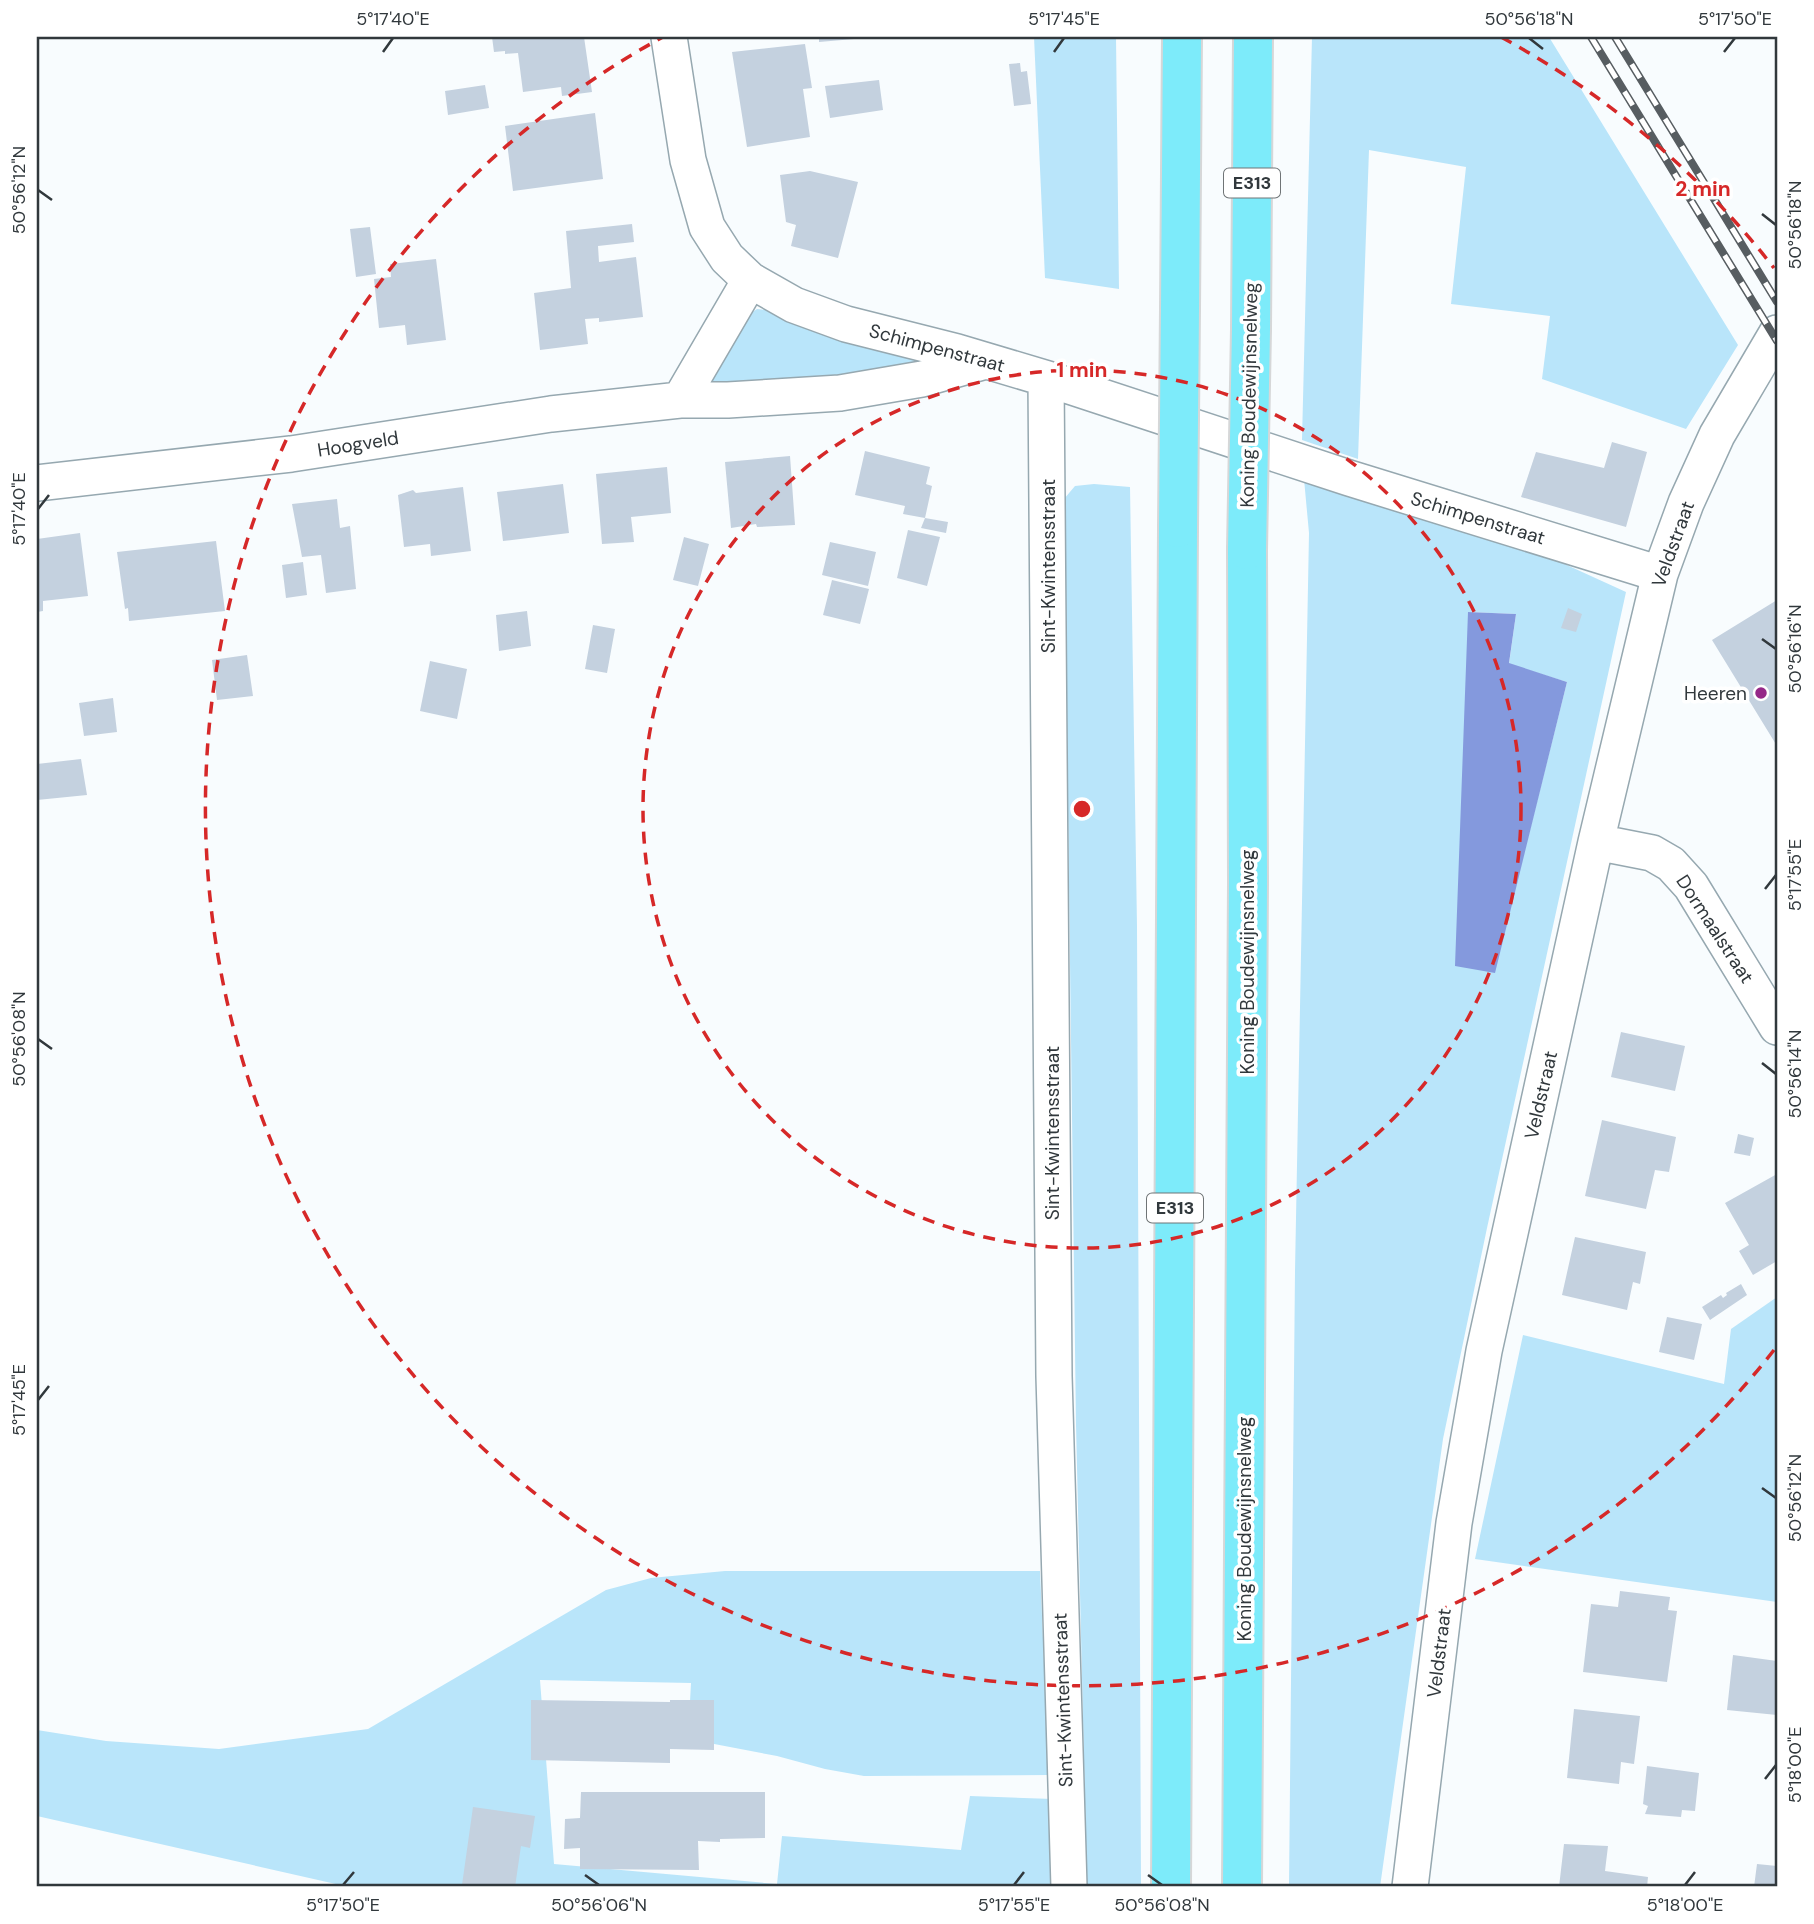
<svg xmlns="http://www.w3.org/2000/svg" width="1814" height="1924" font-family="'DM Sans',sans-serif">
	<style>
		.green { fill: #b9e5fa; fill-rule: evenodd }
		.water { fill: #8499dd }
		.building { fill: #c4d1df }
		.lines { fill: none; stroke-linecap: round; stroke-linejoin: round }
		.minor-casing { stroke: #96a8b0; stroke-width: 38 }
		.motorway-casing { stroke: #d6d7d8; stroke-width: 42 }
		.minor { stroke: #fff; stroke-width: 35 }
		.motorway { stroke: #7debfa; stroke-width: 38 }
		.rail-casing { stroke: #575d61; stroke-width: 8 }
		.rail { stroke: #fff; stroke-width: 5; stroke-dasharray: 16; stroke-linecap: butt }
		.motorway-bridge-casing { stroke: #d6d7d8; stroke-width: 42; stroke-linecap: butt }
		.motorway-bridge { stroke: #7debfa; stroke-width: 38 }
		.ticks { fill: none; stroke: #31383c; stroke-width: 2.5 }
		.ring { fill: none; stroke: #d62828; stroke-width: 3.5; stroke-dasharray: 12 9 }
		.poi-dot { fill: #952888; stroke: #fff; stroke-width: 2.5 }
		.labels { text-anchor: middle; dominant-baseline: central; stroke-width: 7; stroke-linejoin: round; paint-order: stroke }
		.shield { fill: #fff; stroke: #6f7476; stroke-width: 2 }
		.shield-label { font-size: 18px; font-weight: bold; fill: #31383c }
		.street-label { font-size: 19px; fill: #31383c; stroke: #fff }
		.poi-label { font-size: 19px; fill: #31383c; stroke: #fff; text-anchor: end }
		.centre { fill: #d62828; stroke: #fff; stroke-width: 3.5 }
		.ring-label { font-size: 21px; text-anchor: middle; font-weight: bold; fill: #d62828; stroke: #fff; stroke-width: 7; stroke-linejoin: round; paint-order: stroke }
		.neatline { fill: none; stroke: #31383c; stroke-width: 2.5 }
		.ticks-label { font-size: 18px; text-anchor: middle; fill: #31383c }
	</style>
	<rect width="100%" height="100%" fill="#f8fcfe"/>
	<path class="green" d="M 1034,37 L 1116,37 L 1119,289 L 1045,278 Z
		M 1312,37 L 1549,37 L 1738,345 L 1686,429 L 1542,379 L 1550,316 L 1451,304 L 1466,167 L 1369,150 L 1358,459 L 1302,440 Z
		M 757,309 L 775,311 L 922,359 L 929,369 L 711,386 L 706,379 L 748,315 Z
		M 1304,479 L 1558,561 L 1626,592 L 1487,1228 L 1443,1439 L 1380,1887 L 1289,1887 L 1295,1271 L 1309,533 ZM 1468,612 L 1516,614 L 1509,664 L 1567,682 L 1494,973 Z
		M 1094,484 L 1130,487 L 1137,926 L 1141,1887 L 1087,1887 L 1076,1425 L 1064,499 L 1075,486 Z
		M 1777,1297 L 1777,1602 L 1475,1559 L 1523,1335 L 1724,1384 L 1731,1329 Z
		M 725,1571 L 1040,1571 L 1049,1775 L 864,1776 L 825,1769 L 777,1756 L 688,1739 L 691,1683 L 540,1680 L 554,1864 L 777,1884 L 782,1836 L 961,1850 L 970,1796 L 1053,1799 L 1054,1887 L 349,1887 L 37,1816 L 37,1730 L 106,1741 L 219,1749 L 368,1729 L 606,1590 L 651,1578 Z"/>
	<path class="water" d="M 1468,612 L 1516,614 L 1509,663 L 1567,682 L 1495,973 L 1455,966 Z"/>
	<path class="building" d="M 492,37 L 584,37 L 592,92 L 562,96 L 561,87 L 523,92 L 518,53 L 505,54 L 505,51 L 494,52 Z
		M 819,37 L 854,37 L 854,39 L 819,42 Z
		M 805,44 L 812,88 L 803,89 L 810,137 L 747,147 L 732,52 Z
		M 1020,63 L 1021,72 L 1027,71 L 1031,104 L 1014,106 L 1009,64 Z
		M 879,80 L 883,110 L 830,118 L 825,86 Z
		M 485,85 L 489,108 L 448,115 L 445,91 Z
		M 595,113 L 603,179 L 513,191 L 505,126 Z
		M 810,171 L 858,182 L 838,258 L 791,246 L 796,225 L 786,222 L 780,175 Z
		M 632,224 L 634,242 L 598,246 L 599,262 L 636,257 L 643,317 L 599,322 L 599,318 L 585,319 L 588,344 L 540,350 L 534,293 L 571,288 L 566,231 Z
		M 370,227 L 376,274 L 356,277 L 350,229 Z
		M 436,259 L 446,340 L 407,345 L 405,325 L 379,328 L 374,279 L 391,277 L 390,264 Z
		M 1612,442 L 1647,452 L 1626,527 L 1521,497 L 1536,452 L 1604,468 Z
		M 865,451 L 930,467 L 926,484 L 932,486 L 925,518 L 903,514 L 905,506 L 855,495 Z
		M 790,456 L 795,525 L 757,527 L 756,524 L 731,528 L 725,462 Z
		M 667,467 L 671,513 L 631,517 L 634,542 L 602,544 L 596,474 Z
		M 563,484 L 569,533 L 503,541 L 497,492 Z
		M 463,487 L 471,551 L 431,556 L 430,544 L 404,547 L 398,495 L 413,490 L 416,493 Z
		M 337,499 L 340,528 L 350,526 L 356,589 L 326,593 L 321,555 L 302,557 L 292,504 Z
		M 925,518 L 948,522 L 946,533 L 921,528 Z
		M 908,530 L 940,537 L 927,586 L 897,578 Z
		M 80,533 L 88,596 L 43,601 L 43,611 L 37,612 L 37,539 Z
		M 684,537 L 709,544 L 698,586 L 673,580 Z
		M 216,541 L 225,611 L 129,621 L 128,608 L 125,609 L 117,552 Z
		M 830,542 L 876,552 L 868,586 L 822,575 Z
		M 303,562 L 307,595 L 286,598 L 282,565 Z
		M 832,580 L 869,589 L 860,624 L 823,615 Z
		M 1777,600 L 1777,746 L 1712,640 Z
		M 1568,608 L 1582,614 L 1576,632 L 1561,628 Z
		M 527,611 L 531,646 L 499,651 L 496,615 Z
		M 593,625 L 615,629 L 607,673 L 585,669 Z
		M 247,655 L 253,696 L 217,700 L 212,660 Z
		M 430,661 L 467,669 L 457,719 L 420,711 Z
		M 113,698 L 117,732 L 84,736 L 79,703 Z
		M 81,759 L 87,795 L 37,800 L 37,764 Z
		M 1621,1032 L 1685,1046 L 1675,1091 L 1611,1077 Z
		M 1602,1120 L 1676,1137 L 1669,1172 L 1655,1170 L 1646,1209 L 1585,1196 Z
		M 1738,1134 L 1754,1138 L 1750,1156 L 1734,1153 Z
		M 1777,1174 L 1777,1261 L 1753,1275 L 1739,1251 L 1749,1245 L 1725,1203 Z
		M 1575,1237 L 1646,1252 L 1640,1284 L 1633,1282 L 1627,1310 L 1562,1295 Z
		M 1741,1284 L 1747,1295 L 1710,1320 L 1702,1307 L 1721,1295 L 1723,1298 L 1727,1295 L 1726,1293 Z
		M 1667,1317 L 1702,1324 L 1694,1360 L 1659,1352 Z
		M 1620,1591 L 1670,1597 L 1668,1610 L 1677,1611 L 1667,1682 L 1583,1672 L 1591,1604 L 1618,1607 Z
		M 1733,1655 L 1777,1661 L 1777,1715 L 1727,1710 Z
		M 531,1700 L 670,1702 L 670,1700 L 714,1700 L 714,1750 L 670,1749 L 670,1763 L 531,1760 Z
		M 1574,1709 L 1640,1716 L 1634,1764 L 1621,1762 L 1619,1784 L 1567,1778 Z
		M 1647,1766 L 1699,1773 L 1695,1811 L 1682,1810 L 1681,1817 L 1645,1814 L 1648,1806 L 1643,1804 Z
		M 581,1792 L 765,1792 L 765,1838 L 720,1839 L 720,1842 L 698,1841 L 699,1870 L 580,1869 L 580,1848 L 564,1849 L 565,1819 L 580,1818 Z
		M 473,1807 L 535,1816 L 530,1848 L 521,1846 L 515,1887 L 481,1887 L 462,1885 Z
		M 1564,1844 L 1608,1846 L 1605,1871 L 1648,1877 L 1647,1887 L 1559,1887 Z
		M 1757,1864 L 1777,1866 L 1777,1887 L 1754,1887 Z"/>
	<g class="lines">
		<defs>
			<path id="minor" d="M 669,37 L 688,160 L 707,227 L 727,258 L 750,280 L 794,305 L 846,324 L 957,352 L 1051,380 L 1349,478 L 1660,574
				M 1046,379 L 1054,1376 L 1069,1887
				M 680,400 L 750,280
				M 37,483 L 291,454 L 551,414 L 680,400 L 728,400 L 840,393 L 922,379 L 986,361
				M 1596,842 L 1652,853 L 1671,864 L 1691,886 L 1777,1027
				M 1410,1887 L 1454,1523 L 1484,1351 L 1596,842 L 1660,574 L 1686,503 L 1717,435 L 1777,333"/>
			<path id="motorway" d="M 1180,309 L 1182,37
				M 1251,329 L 1253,37
				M 1171,1887 L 1178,528
				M 1242,1887 L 1248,882 L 1247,550"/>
		</defs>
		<use href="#minor" class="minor-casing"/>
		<use href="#motorway" class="motorway-casing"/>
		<use href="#minor" class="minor"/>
		<use href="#motorway" class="motorway"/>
		<defs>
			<path id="rail" d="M 1591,37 L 1777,341
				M 1615,37 L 1777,302"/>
		</defs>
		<use href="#rail" class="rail-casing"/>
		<use href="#rail" class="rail"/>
		<defs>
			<path id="motorway-bridge" d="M 1178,528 L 1180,309
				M 1247,550 L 1251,329"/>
		</defs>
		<use href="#motorway-bridge" class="motorway-bridge-casing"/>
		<use href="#motorway-bridge" class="motorway-bridge"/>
	</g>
	<path class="ticks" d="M 1529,38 L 1543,49M 383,52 L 393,38M 1054,52 L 1064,38M 1724,52 L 1735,38M 38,190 L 52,200M 1762,214 L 1776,225M 38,509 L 49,495M 1762,639 L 1776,649M 1765,889 L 1776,875M 38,1039 L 52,1049M 1762,1063 L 1776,1074M 38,1400 L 49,1386M 1762,1488 L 1776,1498M 1765,1779 L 1776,1765M 585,1875 L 599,1885M 1148,1875 L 1162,1885M 343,1885 L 354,1872M 1014,1885 L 1024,1872M 1685,1885 L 1695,1872"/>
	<g class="ring">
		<circle cx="1082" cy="809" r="439"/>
		<path d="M1774 1350A878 878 0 1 1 663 37M1501 37A878 878 0 0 1 1774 268"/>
	</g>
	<circle class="poi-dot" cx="1761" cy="693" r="7"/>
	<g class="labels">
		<g class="shield">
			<rect x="1224" y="168.5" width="56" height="29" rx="5"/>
			<rect x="1147" y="1193.5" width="56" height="29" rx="5"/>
		</g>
		<g class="shield-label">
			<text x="1252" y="183">E313</text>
			<text x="1175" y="1208">E313</text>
		</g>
		<g class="street-label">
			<text transform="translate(937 348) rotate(15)">Schimpenstraat</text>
			<text transform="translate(1249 395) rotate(-89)">Koning Boudewijnsnelweg</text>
			<text transform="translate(358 444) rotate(-9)">Hoogveld</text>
			<text transform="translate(1478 518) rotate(17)">Schimpenstraat</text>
			<text transform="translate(1673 544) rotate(-70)">Veldstraat</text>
			<text transform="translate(1048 566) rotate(-90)">Sint-Kwintensstraat</text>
			<text transform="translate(1715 929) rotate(57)">Dormaalstraat</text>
			<text transform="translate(1247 962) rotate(-90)">Koning Boudewijnsnelweg</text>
			<text transform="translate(1541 1095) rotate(-77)">Veldstraat</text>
			<text transform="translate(1052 1133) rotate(-90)">Sint-Kwintensstraat</text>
			<text transform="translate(1244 1529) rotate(-90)">Koning Boudewijnsnelweg</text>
			<text transform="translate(1439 1653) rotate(-83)">Veldstraat</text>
			<text transform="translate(1063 1700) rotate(-92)">Sint-Kwintensstraat</text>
		</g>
		<g class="poi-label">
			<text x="1747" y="693">Heeren</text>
		</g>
	</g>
	<circle cx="1082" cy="809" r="10" class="centre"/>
	<g class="ring-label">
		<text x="1703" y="196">2 min</text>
		<text x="1082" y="377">1 min</text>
	</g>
	<rect width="1814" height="1924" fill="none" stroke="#ffffff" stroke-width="77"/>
	<rect x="38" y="38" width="1738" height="1847" class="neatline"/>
	<g class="ticks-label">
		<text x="393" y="25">5°17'40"E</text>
		<text x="1064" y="25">5°17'45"E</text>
		<text x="1529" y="25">50°56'18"N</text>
		<text x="1735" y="25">5°17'50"E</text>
		<text transform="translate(19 190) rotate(-90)" y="6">50°56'12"N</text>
		<text transform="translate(1795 225) rotate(-90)" y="6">50°56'18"N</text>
		<text transform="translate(19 509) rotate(-90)" y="6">5°17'40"E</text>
		<text transform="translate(1795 649) rotate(-90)" y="6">50°56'16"N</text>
		<text transform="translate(1795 875) rotate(-90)" y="6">5°17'55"E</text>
		<text transform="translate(19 1039) rotate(-90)" y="6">50°56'08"N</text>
		<text transform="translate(1795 1074) rotate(-90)" y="6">50°56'14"N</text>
		<text transform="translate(19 1400) rotate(-90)" y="6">5°17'45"E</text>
		<text transform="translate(1795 1498) rotate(-90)" y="6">50°56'12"N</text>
		<text transform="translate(1795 1765) rotate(-90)" y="6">5°18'00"E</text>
		<text x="343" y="1911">5°17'50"E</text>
		<text x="599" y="1911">50°56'06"N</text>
		<text x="1014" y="1911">5°17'55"E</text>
		<text x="1162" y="1911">50°56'08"N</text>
		<text x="1685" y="1911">5°18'00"E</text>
	</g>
</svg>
